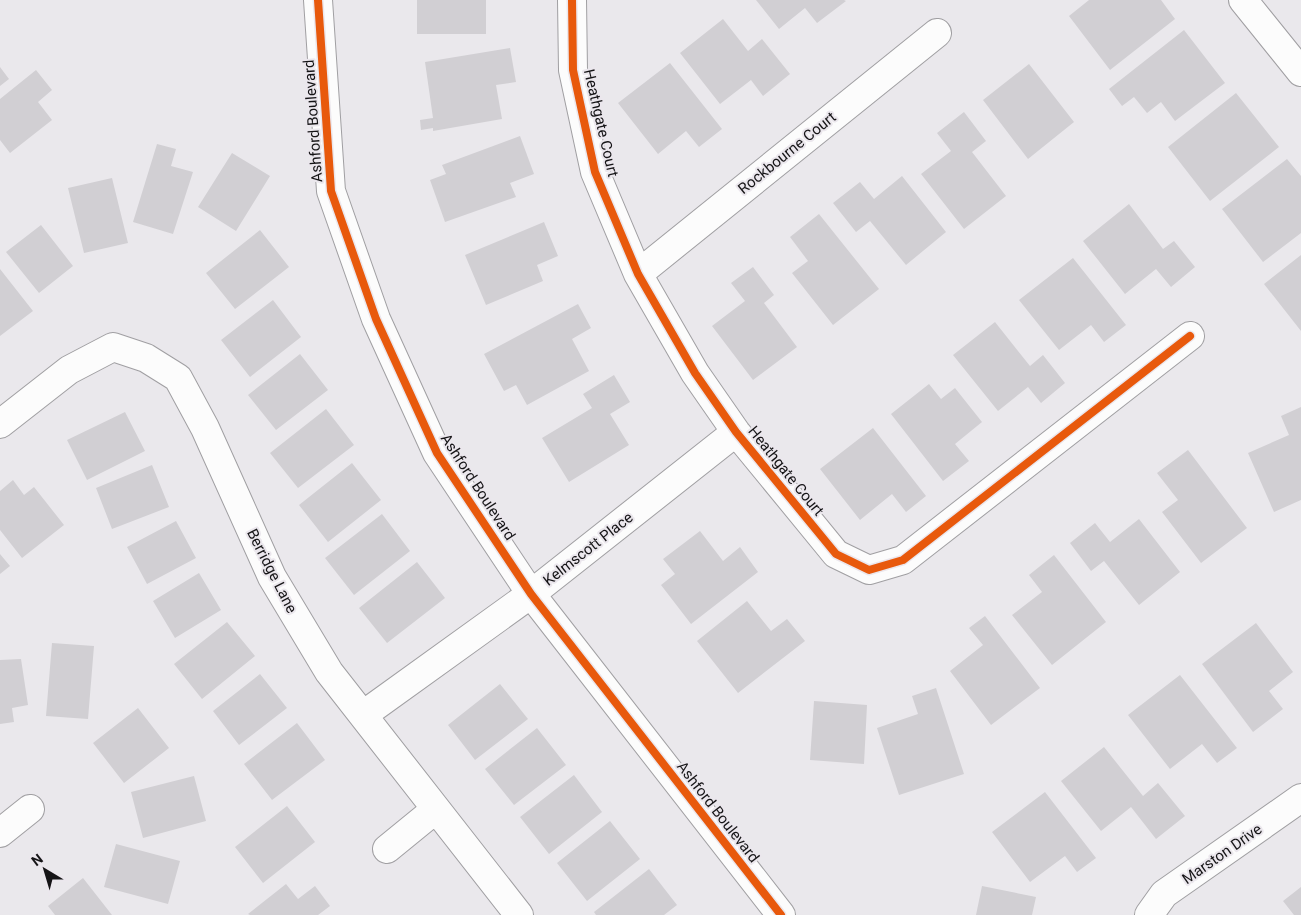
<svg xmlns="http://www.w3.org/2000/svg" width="1301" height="915" font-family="Roboto,sans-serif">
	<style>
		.building { fill: #d1cfd3 }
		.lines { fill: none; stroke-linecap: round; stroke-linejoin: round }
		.minor-casing { stroke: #a09fa2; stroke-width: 30 }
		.tertiary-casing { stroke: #a09fa2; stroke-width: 30 }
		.minor { stroke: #fcfcfc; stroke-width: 28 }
		.tertiary { stroke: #fcfcfc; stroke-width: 28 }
		.cycleway-casing { stroke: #ebe7ed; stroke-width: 11 }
		.cycleway { stroke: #e8590c; stroke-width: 8 }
		.labels { text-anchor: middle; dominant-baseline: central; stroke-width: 4; stroke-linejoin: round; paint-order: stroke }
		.street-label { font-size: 15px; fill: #151416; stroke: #ebe7ed }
	</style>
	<rect width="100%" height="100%" fill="#eae8ec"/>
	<path class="building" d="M 417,0 L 486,0 L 486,34 L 417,34 Z
		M 756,0 L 844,0 L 846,1 L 817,23 L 805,8 L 779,29 Z
		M 1089,0 L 1161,0 L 1175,19 L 1110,70 L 1069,16 Z
		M 723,19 L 748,51 L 762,39 L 790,74 L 763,96 L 751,80 L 720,104 L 680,53 Z
		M 1184,30 L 1225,83 L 1175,121 L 1161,102 L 1147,113 L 1134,97 L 1122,106 L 1109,89 Z
		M 510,48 L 516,82 L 496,85 L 502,119 L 433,131 L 433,128 L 421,130 L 420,120 L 433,118 L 425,62 Z
		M 670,63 L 722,129 L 699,147 L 686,131 L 658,154 L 618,103 Z
		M 1029,64 L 1074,122 L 1028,159 L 983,100 Z
		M 0,67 L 9,79 L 0,86 Z
		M 36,70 L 52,90 L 38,102 L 52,120 L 10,153 L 0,140 L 0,99 Z
		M 1236,93 L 1279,147 L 1210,201 L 1168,147 Z
		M 964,112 L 986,141 L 972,152 L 1006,196 L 964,229 L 921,174 L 951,151 L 937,133 Z
		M 520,136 L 534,174 L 510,183 L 516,197 L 445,222 L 430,180 L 446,174 L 442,165 Z
		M 157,144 L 176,149 L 171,166 L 193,172 L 173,234 L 133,222 Z
		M 232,153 L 270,176 L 236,231 L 198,207 Z
		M 1287,159 L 1301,176 L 1301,233 L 1263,262 L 1222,209 Z
		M 902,176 L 946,232 L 906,265 L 870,221 L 856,232 L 833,203 L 860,182 L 874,199 Z
		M 112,178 L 128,243 L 84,253 L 68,188 Z
		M 1129,204 L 1163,249 L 1174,241 L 1195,267 L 1171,287 L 1156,269 L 1125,294 L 1083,241 Z
		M 819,214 L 879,289 L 833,325 L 792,273 L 808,261 L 790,237 Z
		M 544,222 L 558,256 L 537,265 L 543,281 L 486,305 L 465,255 Z
		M 41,225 L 73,266 L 39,293 L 6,252 Z
		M 260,230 L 289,267 L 235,309 L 206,273 Z
		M 1301,255 L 1301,331 L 1264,284 Z
		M 1073,258 L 1126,325 L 1104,342 L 1091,325 L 1059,350 L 1019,300 Z
		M 753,267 L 774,295 L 764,303 L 797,347 L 753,380 L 712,326 L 745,301 L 731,283 Z
		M 0,269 L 33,311 L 0,336 Z
		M 273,300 L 301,337 L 250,377 L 221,340 Z
		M 578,304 L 591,328 L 572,339 L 589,371 L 527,405 L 516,385 L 504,391 L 484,354 Z
		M 995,322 L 1030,366 L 1043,355 L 1065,383 L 1041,403 L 1028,387 L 998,411 L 953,355 Z
		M 300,354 L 328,390 L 276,430 L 248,395 Z
		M 614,375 L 630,402 L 610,414 L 629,445 L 569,482 L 542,438 L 592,408 L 583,394 Z
		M 929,384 L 941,399 L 955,388 L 982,422 L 955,444 L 969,461 L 943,481 L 891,414 Z
		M 1301,407 L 1301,500 L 1274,512 L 1248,453 L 1289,435 L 1281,416 Z
		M 326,409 L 354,445 L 298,488 L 270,453 Z
		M 125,412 L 145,451 L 87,480 L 67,440 Z
		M 873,428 L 926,496 L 906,512 L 892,494 L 860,520 L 820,469 Z
		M 1188,450 L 1247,528 L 1201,563 L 1162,512 L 1178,500 L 1157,473 Z
		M 352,463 L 381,500 L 328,542 L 299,505 Z
		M 152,465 L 169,507 L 112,529 L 96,488 Z
		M 13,480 L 24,495 L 34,487 L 64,525 L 22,558 L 0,530 L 0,491 Z
		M 382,514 L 410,551 L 354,595 L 325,558 Z
		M 1139,519 L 1180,572 L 1139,605 L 1104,561 L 1091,571 L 1070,543 L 1095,523 L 1110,542 Z
		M 176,521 L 196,558 L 147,584 L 127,547 Z
		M 700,531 L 723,561 L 740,547 L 758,572 L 691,624 L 661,585 L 675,574 L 663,559 Z
		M 0,554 L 10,566 L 0,574 Z
		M 1054,555 L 1106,622 L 1052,665 L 1012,615 L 1042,592 L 1029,575 Z
		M 417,562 L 445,598 L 387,643 L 359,608 Z
		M 199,573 L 221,610 L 175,638 L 153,601 Z
		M 747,601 L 771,631 L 787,619 L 805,641 L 738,693 L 697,641 Z
		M 985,616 L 1040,688 L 991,725 L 950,671 L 983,645 L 969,628 Z
		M 227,622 L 255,656 L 202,699 L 174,664 Z
		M 1256,623 L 1293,672 L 1269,691 L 1283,709 L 1253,732 L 1202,664 Z
		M 52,643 L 94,646 L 88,719 L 46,716 Z
		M 21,659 L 28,705 L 12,708 L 14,722 L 0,724 L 0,660 Z
		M 260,674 L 287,708 L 239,745 L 213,711 Z
		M 1180,675 L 1237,748 L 1217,763 L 1202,744 L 1170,769 L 1128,715 Z
		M 500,684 L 528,719 L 475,760 L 448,725 Z
		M 936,688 L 964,774 L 899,795 L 877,728 L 918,714 L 912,696 Z
		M 814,701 L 867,705 L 864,764 L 810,760 Z
		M 138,708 L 169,748 L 124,783 L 93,743 Z
		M 297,723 L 325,760 L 272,800 L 244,764 Z
		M 537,728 L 566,765 L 514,805 L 485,769 Z
		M 1104,747 L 1143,796 L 1158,783 L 1185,816 L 1156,839 L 1131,807 L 1101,831 L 1061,781 Z
		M 574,775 L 602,812 L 549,854 L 520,817 Z
		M 194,776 L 206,821 L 143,838 L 131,792 Z
		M 1045,792 L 1096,858 L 1077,872 L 1065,856 L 1030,882 L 992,832 Z
		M 287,806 L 315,842 L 263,883 L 235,847 Z
		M 610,821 L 640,859 L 587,901 L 557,863 Z
		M 116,844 L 180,861 L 168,904 L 104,887 Z
		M 649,869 L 677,905 L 664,915 L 596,915 L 594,912 Z
		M 83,878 L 112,915 L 55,915 L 48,906 Z
		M 286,884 L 298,899 L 315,886 L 330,906 L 318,915 L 250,915 L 248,914 Z
		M 982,886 L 1036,897 L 1032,915 L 976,915 Z
		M 1301,887 L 1301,915 L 1294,915 L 1283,901 Z"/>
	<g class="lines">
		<defs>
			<path id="minor" d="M 572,0 L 573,70 L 595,172 L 638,274 L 695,373 L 736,432 L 836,554 L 869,570 L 903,560 L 1190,336
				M 1243,0 L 1301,72
				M 638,274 L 937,33
				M 0,424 L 69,370 L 113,347 L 146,358 L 178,378 L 205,428 L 272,577 L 329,672 L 519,915
				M 363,715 L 531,594 L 736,432
				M 0,833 L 30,809
				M 387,849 L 436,809
				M 1149,915 L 1164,894 L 1301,798"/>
			<path id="tertiary" d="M 318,0 L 331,191 L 376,319 L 437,453 L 531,594 L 781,915"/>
		</defs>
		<use href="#minor" class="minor-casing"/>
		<use href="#tertiary" class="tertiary-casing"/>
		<use href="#minor" class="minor"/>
		<use href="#tertiary" class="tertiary"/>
		<defs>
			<path id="cycleway" d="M 318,0 L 331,191 L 376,319 L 437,453 L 531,594 L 781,915
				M 572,0 L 573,70 L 595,172 L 638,274 L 695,373 L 736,432 L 836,554 L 869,570 L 903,560 L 1190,336"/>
		</defs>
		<use href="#cycleway" class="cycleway-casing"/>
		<use href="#cycleway" class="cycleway"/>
	</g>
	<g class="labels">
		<g class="street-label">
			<text transform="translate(313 121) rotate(-94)">Ashford Boulevard</text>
			<text transform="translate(601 123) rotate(77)">Heathgate Court</text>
			<text transform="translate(787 153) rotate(-39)">Rockbourne Court</text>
			<text transform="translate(786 471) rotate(51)">Heathgate Court</text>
			<text transform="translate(478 487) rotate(57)">Ashford Boulevard</text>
			<text transform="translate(588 549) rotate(-38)">Kelmscott Place</text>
			<text transform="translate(272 571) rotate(63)">Berridge Lane</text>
			<text transform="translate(718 812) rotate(52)">Ashford Boulevard</text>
			<text transform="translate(1222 854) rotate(-35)">Marston Drive</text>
		</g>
	</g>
	<g transform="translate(45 870) rotate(322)" stroke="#ebe7ed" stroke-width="4" paint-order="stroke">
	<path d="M0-4L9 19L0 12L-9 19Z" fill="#151416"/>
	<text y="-8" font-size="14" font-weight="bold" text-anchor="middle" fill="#151416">N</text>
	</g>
</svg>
